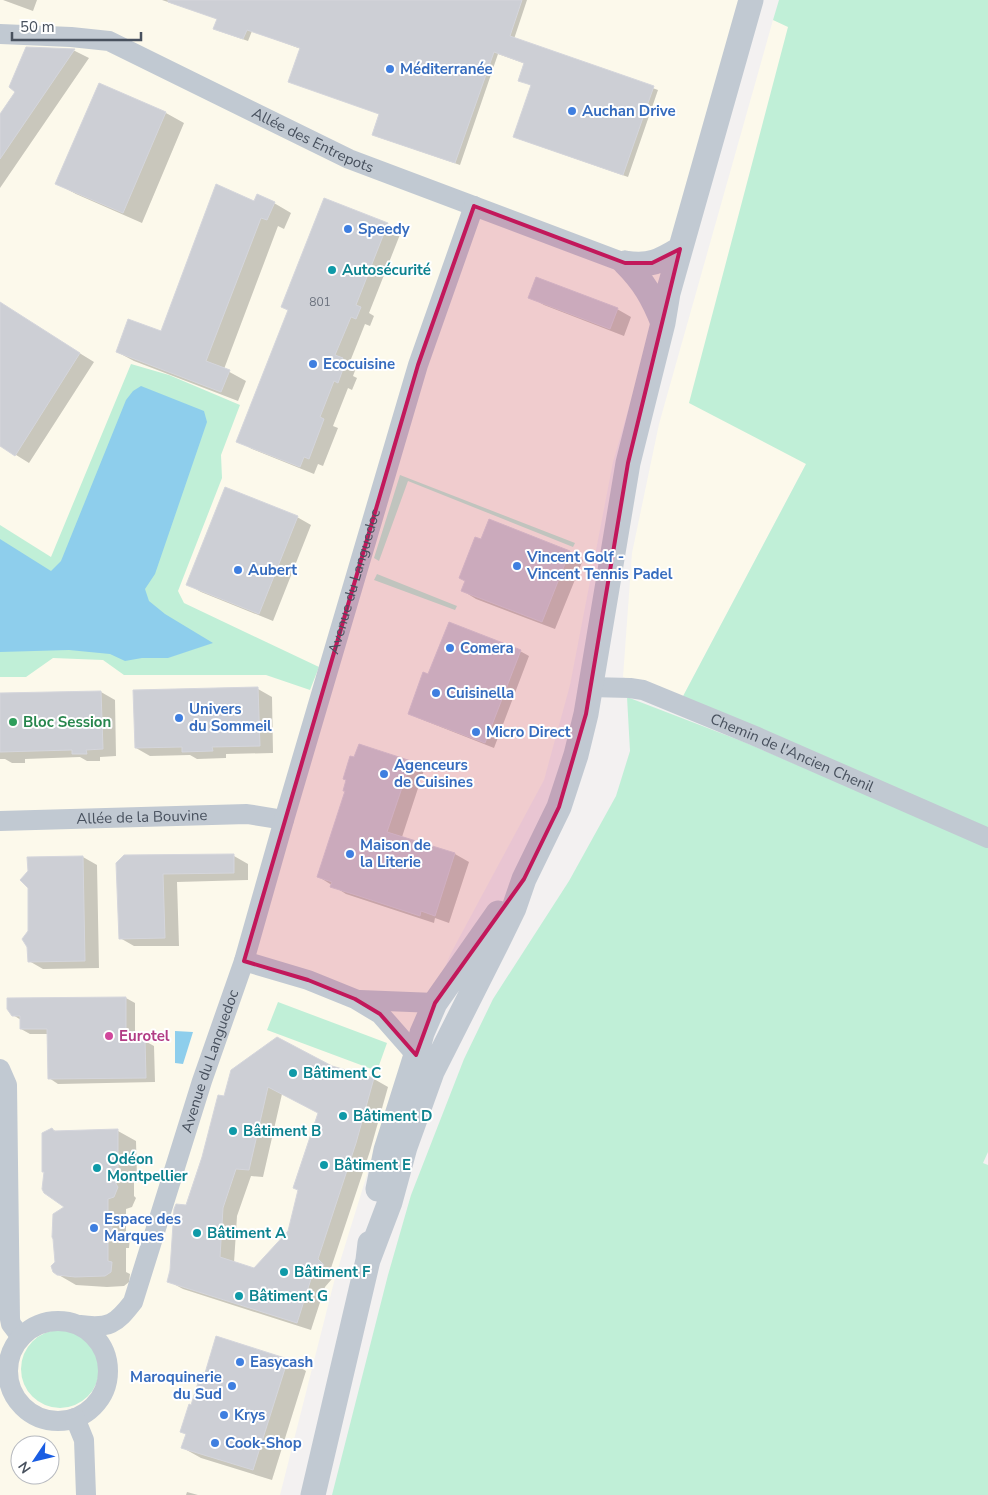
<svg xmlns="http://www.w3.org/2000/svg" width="988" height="1495" font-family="'Nunito Sans',sans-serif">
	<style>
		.commercial { fill: #fcf9eb; fill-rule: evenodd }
		.green { fill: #c0efd7 }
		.water { fill: #8eceec }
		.shadow { fill: #0003; fill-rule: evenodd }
		.building { fill: #cdcfd5; stroke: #d5d6dc; fill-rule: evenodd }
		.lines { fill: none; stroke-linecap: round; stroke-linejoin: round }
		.minor { stroke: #c1c9d2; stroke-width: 20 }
		.tertiary { stroke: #c1c9d2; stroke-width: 25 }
		.marked { fill: #c2185b; fill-opacity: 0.2; stroke: #c2185b; stroke-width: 4; stroke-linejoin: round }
		.shop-dot { fill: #3f7fe0; stroke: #fff; stroke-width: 2 }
		.culture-dot { fill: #0f9aa8; stroke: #fff; stroke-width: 2 }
		.leisure-dot { fill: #2e9e5b; stroke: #fff; stroke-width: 2 }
		.hotel-dot { fill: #d1479c; stroke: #fff; stroke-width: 2 }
		.labels { text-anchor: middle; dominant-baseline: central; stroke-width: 4; stroke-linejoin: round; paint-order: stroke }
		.number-label { font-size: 12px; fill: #69707c }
		.shop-label { font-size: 15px; font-weight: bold; fill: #366cbe; stroke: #fff; text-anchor: start }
		.street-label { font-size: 15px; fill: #48515e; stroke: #fff }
		.culture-label { font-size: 15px; font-weight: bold; fill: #0d838f; stroke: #fff; text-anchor: start }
		.leisure-label { font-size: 15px; font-weight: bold; fill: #27864d; stroke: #fff; text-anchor: start }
		.hotel-label { font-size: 15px; font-weight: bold; fill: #b23c85; stroke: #fff; text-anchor: start }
	</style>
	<rect width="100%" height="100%" fill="#f3f1f1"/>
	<path class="commercial" d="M 0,0 L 742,0 L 661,297 L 613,462 L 570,685 L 544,780 L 451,953 L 395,1084 L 335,1278 L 280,1495 L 0,1495 ZM 20,1445 L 50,1445 L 50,1475 L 20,1475 Z
		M 773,20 L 789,26 L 806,464 L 681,700 L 623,677 L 632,553 L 659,424 Z"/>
	<path class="green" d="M 779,0 L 988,0 L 988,833 L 681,700 L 806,464 L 689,403 L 788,27 L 773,20 Z
		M 131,364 L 169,375 L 240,405 L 221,455 L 222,478 L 178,591 L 184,603 L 319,667 L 310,690 L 266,675 L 124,675 L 103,660 L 53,658 L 26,677 L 0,677 L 0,645 L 55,579 L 0,545 L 0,525 L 51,557 Z
		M 400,475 L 575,543 L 573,547 L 408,481 L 379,561 L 374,558 Z
		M 377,574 L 457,606 L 455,610 L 374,580 Z
		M 627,697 L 744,742 L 988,846 L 988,1152 L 983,1163 L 988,1165 L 988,1495 L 332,1495 L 388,1275 L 411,1195 L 464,1059 L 493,999 L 569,881 L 616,796 L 630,751 Z
		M 278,1002 L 387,1043 L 377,1071 L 267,1030 Z
		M21 1369a39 39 0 1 1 78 0a39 39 0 1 1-78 0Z"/>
	<path class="water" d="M 141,386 L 204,411 L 207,422 L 155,574 L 145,589 L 149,601 L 165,614 L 213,643 L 168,658 L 142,658 L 125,661 L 110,654 L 69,650 L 0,652 L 0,539 L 51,571 L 61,561 L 126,400 L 133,391 Z
		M 175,1031 L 193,1032 L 183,1064 L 175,1063 Z"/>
	<path class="shadow" d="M 3,0 L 37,0 L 33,11 Z
		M 162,0 L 527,0 L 514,39 L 658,90 L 628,177 L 519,139 L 532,86 L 520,80 L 526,64 L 498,54 L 460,165 L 378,137 L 380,114 L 290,82 L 301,49 L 252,31 L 248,41 L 219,31 L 218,19 Z
		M 27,48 L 75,51 L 89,58 L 0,188 L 0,116 L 16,92 Z
		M 166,113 L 184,123 L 142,223 L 76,194 L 57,184 Z
		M 255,202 L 274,203 L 291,213 L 284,229 L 278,226 L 224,369 L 246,381 L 238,401 L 134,361 L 117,352 L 161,333 Z
		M 387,224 L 401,232 L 369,313 L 374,316 L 370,326 L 365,324 L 349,364 L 356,368 L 353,376 L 357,378 L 352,390 L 348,388 L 333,426 L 338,428 L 323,466 L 318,464 L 314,474 L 252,449 L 238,441 Z
		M 530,297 L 617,309 L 631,317 L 624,336 L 544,305 Z
		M 0,304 L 94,362 L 29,463 L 0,445 Z
		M 297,517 L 311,525 L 273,621 L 201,592 L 187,584 Z
		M 569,552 L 583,560 L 555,629 L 476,599 L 463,591 Z
		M 520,651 L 529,656 L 494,748 L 418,718 L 409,713 L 429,676 Z
		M 258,689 L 272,697 L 273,753 L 226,754 L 226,758 L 197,759 L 190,755 L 150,756 L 136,748 Z
		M 101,692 L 115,700 L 116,756 L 100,757 L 100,761 L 87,761 L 80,757 L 25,759 L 25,763 L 12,763 L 5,759 L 0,759 L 0,695 Z
		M 410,762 L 424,770 L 402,837 L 455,854 L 469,862 L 449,923 L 435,918 L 434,923 L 346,894 L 319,877 Z
		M 234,856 L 248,864 L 248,880 L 177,882 L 179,946 L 134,946 L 120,938 L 118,863 Z
		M 83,857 L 97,865 L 99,968 L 43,969 L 29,961 L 29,872 Z
		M 126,998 L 135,1003 L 135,1040 L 145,1041 L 154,1046 L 155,1082 L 58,1084 L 49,1078 L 49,1034 L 30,1034 L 21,1029 L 21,1020 L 13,1015 Z
		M 332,1067 L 374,1079 L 388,1087 L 370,1151 L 331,1268 L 337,1273 L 325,1287 L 311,1330 L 183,1289 L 168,1281 L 187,1206 L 224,1098 ZM 282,1094 L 320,1113 L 289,1232 L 254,1270 L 234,1263 L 237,1216 L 251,1176 L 263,1177 Z
		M 52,1129 L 57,1132 L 118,1131 L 136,1141 L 137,1179 L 134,1180 L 134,1196 L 136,1198 L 132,1207 L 126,1209 L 126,1235 L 130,1237 L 129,1248 L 126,1248 L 126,1272 L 130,1274 L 129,1282 L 124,1286 L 107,1287 L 76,1285 L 57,1274 L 56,1262 L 66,1208 Z
		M 217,1337 L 288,1360 L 306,1371 L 272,1480 L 201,1458 L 183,1448 L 187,1435 L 182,1432 L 206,1374 Z
		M 187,1492 L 198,1495 L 186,1495 Z"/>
	<path class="building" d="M 168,0 L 522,0 L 510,36 L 654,86 L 623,175 L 513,137 L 531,85 L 518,81 L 524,63 L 494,52 L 455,163 L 372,135 L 379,114 L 288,82 L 300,48 L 247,30 L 243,39 L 213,29 L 217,19 L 168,2 Z
		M 26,47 L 75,49 L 0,159 L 0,114 L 15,92 L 9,87 Z
		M 99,83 L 166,112 L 123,213 L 55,184 Z
		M 216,184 L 254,201 L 257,194 L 275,202 L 267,220 L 261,218 L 206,361 L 230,370 L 221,392 L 116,352 L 128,319 L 161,331 Z
		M 324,198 L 388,223 L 356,305 L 361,307 L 356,319 L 351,317 L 335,355 L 343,358 L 339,367 L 343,369 L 338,383 L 334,381 L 320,417 L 324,419 L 309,459 L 304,457 L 300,467 L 236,442 L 288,310 L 281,307 Z
		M 536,277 L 618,308 L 610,329 L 528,298 Z
		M 0,302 L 80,353 L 15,456 L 0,446 Z
		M 225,487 L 298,516 L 259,614 L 186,585 Z
		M 489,519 L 570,551 L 542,622 L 461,591 L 465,581 L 459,578 L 475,537 L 481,539 Z
		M 449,622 L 521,650 L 485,743 L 408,714 L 423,672 L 428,674 Z
		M 258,687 L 260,746 L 212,747 L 213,751 L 182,752 L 182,747 L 135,748 L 133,690 Z
		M 101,691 L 103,749 L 86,750 L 87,754 L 72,754 L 72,750 L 0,752 L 0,693 Z
		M 359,744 L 411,761 L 387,832 L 455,853 L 435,916 L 421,911 L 420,916 L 356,895 L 330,887 L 332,882 L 317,877 L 345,791 L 343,791 L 346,780 L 343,779 L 350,756 L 354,757 Z
		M 234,854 L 234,873 L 163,874 L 165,938 L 119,939 L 116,863 L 124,855 Z
		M 83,856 L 85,961 L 28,962 L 27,947 L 22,939 L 28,931 L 28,888 L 20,880 L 28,871 L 27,857 Z
		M 126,997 L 126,1039 L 145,1039 L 146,1078 L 48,1079 L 47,1029 L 20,1029 L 20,1016 L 12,1016 L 7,1009 L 7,998 Z
		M 277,1037 L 332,1066 L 374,1078 L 356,1143 L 318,1259 L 324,1265 L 311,1279 L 297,1323 L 167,1282 L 170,1270 L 174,1209 L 176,1204 L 186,1205 L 202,1157 L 218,1095 L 224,1096 L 231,1070 ZM 268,1087 L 318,1113 L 293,1188 L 298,1190 L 288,1231 L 254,1268 L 220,1257 L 223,1208 L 236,1169 L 249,1170 Z
		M 52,1128 L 54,1131 L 118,1129 L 118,1169 L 116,1170 L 116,1184 L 118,1187 L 114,1197 L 108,1199 L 108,1224 L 112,1225 L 111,1237 L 108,1238 L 108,1261 L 112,1262 L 111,1272 L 105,1276 L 75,1277 L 57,1275 L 53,1272 L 51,1266 L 55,1262 L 53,1239 L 52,1237 L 53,1214 L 64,1207 L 44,1193 L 42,1189 L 44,1172 L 42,1172 L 42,1133 Z
		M 216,1336 L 288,1359 L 253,1470 L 181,1448 L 186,1434 L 180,1432 L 189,1404 L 191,1405 L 201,1373 L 205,1373 Z"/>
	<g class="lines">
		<g class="minor">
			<path id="s1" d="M 0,34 L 71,37 L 109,41 L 349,159 L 625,263"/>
			<path id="s2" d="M 590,687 L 630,688 L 643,690 L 755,736 L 988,838"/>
			<path id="s3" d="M 0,821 L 247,814 L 284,820"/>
			<path d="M 244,961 L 308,980 L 355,999 L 380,1014 L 416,1055"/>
			<path d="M 360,1000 L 435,1003"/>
			<path d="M 0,1069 L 7,1085 L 10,1319 L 11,1324 L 21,1337"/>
			<circle cx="58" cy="1371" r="50"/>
			<path id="s4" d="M 80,1325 C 109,1329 116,1324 133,1302 L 202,1081 L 244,961 L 284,820 L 418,365 L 474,206"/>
			<path d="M 75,1418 L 84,1440 L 86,1495"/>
		</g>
		<path class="tertiary" d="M 625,263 C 644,282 653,298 663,323
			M 625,263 C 650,267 660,261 680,249
			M 378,1189 L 386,1150 L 416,1055 L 422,1033 L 435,1003 L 498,913
			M 368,1260 L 390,1202 L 405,1147 L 432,1072 L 501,935 L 514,908 L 524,879 L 559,807 L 576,755 L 586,714 L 628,463 L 663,323 L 668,293 L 751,0
			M 313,1495 L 368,1260 L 370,1243"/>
	</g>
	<path class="marked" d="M 474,206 L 625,263 L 652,263 L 680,249 L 628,463 L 586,714 L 559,807 L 524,879 L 435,1003 L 416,1055 L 380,1014 L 355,999 L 308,980 L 244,961 L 418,365 Z"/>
	<g class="shop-dot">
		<circle cx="390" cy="69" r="5"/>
		<circle cx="572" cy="111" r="5"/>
		<circle cx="348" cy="229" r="5"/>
		<circle cx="313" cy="364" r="5"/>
		<circle cx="517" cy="566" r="5"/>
		<circle cx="238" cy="570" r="5"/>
		<circle cx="450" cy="648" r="5"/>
		<circle cx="436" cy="693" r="5"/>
		<circle cx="179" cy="718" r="5"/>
		<circle cx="476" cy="732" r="5"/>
		<circle cx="384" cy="774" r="5"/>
		<circle cx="350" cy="854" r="5"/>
		<circle cx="94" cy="1228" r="5"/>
		<circle cx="240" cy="1362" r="5"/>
		<circle cx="232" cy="1386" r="5"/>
		<circle cx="224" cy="1415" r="5"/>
		<circle cx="215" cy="1443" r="5"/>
	</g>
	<g class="culture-dot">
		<circle cx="332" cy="270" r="5"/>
		<circle cx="293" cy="1073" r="5"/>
		<circle cx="343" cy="1116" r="5"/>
		<circle cx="233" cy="1131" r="5"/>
		<circle cx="324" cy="1165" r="5"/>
		<circle cx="97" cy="1168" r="5"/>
		<circle cx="197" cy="1233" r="5"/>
		<circle cx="284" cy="1272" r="5"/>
		<circle cx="239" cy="1296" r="5"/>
	</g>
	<circle class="leisure-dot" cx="13" cy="722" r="5"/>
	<circle class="hotel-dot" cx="109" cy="1036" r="5"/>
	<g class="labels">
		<g class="number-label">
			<text x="320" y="302">801</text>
		</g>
		<g class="shop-label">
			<text x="400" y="69">Méditerranée</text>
			<text x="582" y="111">Auchan Drive</text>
			<text x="358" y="229">Speedy</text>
			<text x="323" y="364">Ecocuisine</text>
			<text x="527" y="557">Vincent Golf -<tspan x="527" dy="17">Vincent Tennis Padel</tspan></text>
			<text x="248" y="570">Aubert</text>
			<text x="460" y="648">Comera</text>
			<text x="446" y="693">Cuisinella</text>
			<text x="189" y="709">Univers<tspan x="189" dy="17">du Sommeil</tspan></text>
			<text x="486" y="732">Micro Direct</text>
			<text x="394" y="765">Agenceurs<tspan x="394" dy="17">de Cuisines</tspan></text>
			<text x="360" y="845">Maison de<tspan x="360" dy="17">la Literie</tspan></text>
			<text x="104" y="1219">Espace des<tspan x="104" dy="17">Marques</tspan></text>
			<text x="250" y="1362">Easycash</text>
			<text x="222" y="1377" text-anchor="end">Maroquinerie<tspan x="222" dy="17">du Sud</tspan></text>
			<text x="234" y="1415">Krys</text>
			<text x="225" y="1443">Cook-Shop</text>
		</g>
		<g class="street-label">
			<text stroke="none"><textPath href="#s1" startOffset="336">Allée des Entrepots</textPath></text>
			<text stroke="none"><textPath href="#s4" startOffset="816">Avenue du Languedoc</textPath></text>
			<text stroke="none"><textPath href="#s2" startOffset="215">Chemin de l'Ancien Chenil</textPath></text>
			<text stroke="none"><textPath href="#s3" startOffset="142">Allée de la Bouvine</textPath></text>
			<text stroke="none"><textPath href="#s4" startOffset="315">Avenue du Languedoc</textPath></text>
		</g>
		<g class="culture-label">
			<text x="342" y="270">Autosécurité</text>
			<text x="303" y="1073">Bâtiment C</text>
			<text x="353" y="1116">Bâtiment D</text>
			<text x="243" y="1131">Bâtiment B</text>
			<text x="107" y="1159">Odéon<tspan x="107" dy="17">Montpellier</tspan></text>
			<text x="334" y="1165">Bâtiment E</text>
			<text x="207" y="1233">Bâtiment A</text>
			<text x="294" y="1272">Bâtiment F</text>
			<text x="249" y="1296">Bâtiment G</text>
		</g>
		<g class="leisure-label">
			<text x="23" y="722">Bloc Session</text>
		</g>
		<g class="hotel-label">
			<text x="119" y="1036">Eurotel</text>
		</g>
	</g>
	<g transform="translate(35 1460) rotate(235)"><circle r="24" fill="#ffffff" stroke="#b6b9bf"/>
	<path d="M0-4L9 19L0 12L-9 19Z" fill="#1a5de3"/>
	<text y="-8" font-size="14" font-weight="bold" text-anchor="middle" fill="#48515e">N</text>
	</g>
	<path d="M12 32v8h129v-8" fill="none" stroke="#48515e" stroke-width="2.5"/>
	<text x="20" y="32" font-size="15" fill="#48515e" stroke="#ffffff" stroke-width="4" paint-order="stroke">50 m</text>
</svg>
